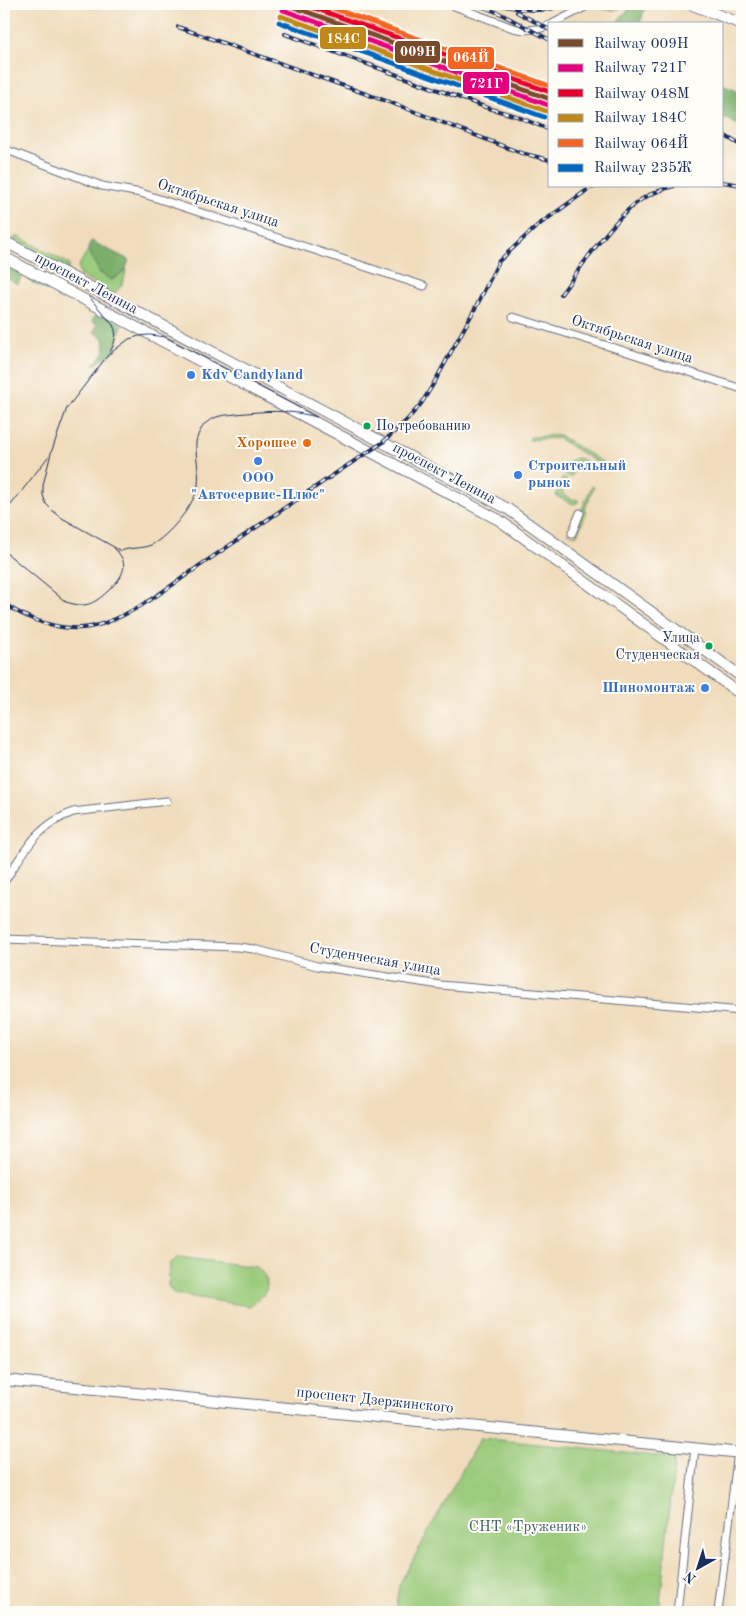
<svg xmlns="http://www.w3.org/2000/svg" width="746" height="1616" font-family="'Old Standard TT',serif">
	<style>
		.green { fill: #9bcb7b; stroke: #5b7d6c }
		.forest { fill: #7caf6b; stroke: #4c6f64 }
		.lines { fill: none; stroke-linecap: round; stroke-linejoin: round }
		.street-tunnel { stroke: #c5b9a8; stroke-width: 7; stroke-dasharray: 7 3.5; stroke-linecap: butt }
		.street-casing { stroke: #666c7f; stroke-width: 9 }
		.secondary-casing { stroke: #666c7f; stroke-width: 12 }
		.street { stroke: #fff; stroke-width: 7 }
		.secondary { stroke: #fff; stroke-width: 10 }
		.tram { stroke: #1b2f5e; stroke-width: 1 }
		.rail-casing { stroke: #1b2f5e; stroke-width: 4 }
		.rail { stroke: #fdfcf7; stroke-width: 2; stroke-dasharray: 5.5; stroke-linecap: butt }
		.rail-1-casing { stroke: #fdfcf7; stroke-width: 9 }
		.rail-2-casing { stroke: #fdfcf7; stroke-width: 9 }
		.rail-3-casing { stroke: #fdfcf7; stroke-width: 9 }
		.rail-4-casing { stroke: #fdfcf7; stroke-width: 9 }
		.rail-5-casing { stroke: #fdfcf7; stroke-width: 9 }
		.rail-6-casing { stroke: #fdfcf7; stroke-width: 9 }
		.rail-1 { stroke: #7a4b2a; stroke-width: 5 }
		.rail-2 { stroke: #e5007d; stroke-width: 5 }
		.rail-3 { stroke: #e4002b; stroke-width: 5 }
		.rail-4 { stroke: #c08818; stroke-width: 5 }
		.rail-5 { stroke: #f26522; stroke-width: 5 }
		.rail-6 { stroke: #0065bd; stroke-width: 5 }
		.shop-dot { fill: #3f7fe0; stroke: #fdfcf7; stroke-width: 2 }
		.bus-dot { fill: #00a651; stroke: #fdfcf7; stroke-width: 2 }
		.food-dot { fill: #e8710a; stroke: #fdfcf7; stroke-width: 2 }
		.labels { text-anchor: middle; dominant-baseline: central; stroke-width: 4; stroke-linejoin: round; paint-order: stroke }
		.bus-label { font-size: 14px; fill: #1b2f5e; stroke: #fdfcf7; text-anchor: start }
		.street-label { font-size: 15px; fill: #1b2f5e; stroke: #fdfcf7 }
		.shop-label { font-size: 15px; font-weight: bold; fill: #366cbe; stroke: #fdfcf7; text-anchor: start }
		.food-label { font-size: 15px; font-weight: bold; fill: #c56008; stroke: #fdfcf7; text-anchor: end }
		.park-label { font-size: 15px; fill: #415e67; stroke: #fdfcf7 }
		.line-badge { stroke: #fdfcf7; stroke-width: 2 }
		.badge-label { font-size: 14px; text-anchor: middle; font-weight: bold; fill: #fff }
	</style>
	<rect width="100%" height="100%" fill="#fdfcf7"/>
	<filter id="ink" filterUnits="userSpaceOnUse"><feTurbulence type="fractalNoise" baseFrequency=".02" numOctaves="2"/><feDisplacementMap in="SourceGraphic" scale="10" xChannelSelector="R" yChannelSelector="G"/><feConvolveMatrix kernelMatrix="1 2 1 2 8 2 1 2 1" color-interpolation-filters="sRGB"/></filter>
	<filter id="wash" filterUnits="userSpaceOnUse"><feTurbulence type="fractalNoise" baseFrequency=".0096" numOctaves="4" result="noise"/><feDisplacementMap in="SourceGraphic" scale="20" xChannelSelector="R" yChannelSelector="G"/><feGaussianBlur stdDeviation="1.12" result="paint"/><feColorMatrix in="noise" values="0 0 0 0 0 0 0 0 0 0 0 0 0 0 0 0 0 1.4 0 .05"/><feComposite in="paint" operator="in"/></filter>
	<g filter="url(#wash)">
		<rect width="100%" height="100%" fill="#f0dcbb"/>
		<path class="green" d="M 600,4 L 626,4 C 615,13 611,10 598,8 L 596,7 L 596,5 Z
			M 15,237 L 19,237 L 69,264 L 69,269 L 66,272 L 13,241 Z
			M 88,250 L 100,273 L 112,280 L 126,271 C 124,281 122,288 113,294 L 80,276 L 78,267 Z
			M 559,435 L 610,467 L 608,471 L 600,467 L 601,465 L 558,438 L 529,440 L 530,437 Z
			M 578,458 L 585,461 L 583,464 L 578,462 L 571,477 L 564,474 C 567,467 569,458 578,458 Z
			M 562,478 L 567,480 L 562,494 L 574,500 L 575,499 L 579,501 L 577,503 L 573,504 L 556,496 Z
			M 592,486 L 594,487 L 584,511 L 587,512 L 577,535 L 573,534 L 581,511 Z
			M 178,1257 L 257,1267 C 274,1283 268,1295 249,1306 L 174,1294 L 168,1286 L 170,1264 Z
			M 480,1438 L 675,1458 L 659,1612 L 395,1612 L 399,1585 Z"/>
		<path class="forest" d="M 634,4 L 646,4 L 640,24 L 618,24 L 619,19 Z
			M 722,84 L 742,92 L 742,127 L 722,117 Z
			M 91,241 L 129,260 L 125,271 L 112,280 L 100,273 L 88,249 Z
			M 4,262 L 24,272 L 18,284 L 4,277 Z
			M 33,276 L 52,287 L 48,291 L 29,281 L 28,278 Z
			M 107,315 L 122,325 L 114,352 L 94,365 L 105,351 L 104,339 L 94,332 L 97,324 L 92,321 L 94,316 L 101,317 Z"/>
	</g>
	<g filter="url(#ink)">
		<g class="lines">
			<path class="street-tunnel" d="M 569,540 L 572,533"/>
			<defs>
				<path id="street" d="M 449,4 L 513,28 C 526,31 537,31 550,25
					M 552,24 L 591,4
					M 4,149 L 102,186 L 141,193 L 424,286
					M 513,317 L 618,349 L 742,389
					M 572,533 L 580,513
					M 4,882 C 25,851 36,826 73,812 L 167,801
					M 4,939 L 238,947 L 254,949 L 317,966 L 440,985 L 742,1011
					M 677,1612 L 695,1448
					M 718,1612 L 738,1452"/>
				<path id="secondary" d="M 690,4 L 742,24
					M 4,241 L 508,509 L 742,677
					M 4,257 L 499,520 L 742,695
					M 4,1380 L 742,1453"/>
			</defs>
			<use href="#street" class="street-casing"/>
			<use href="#secondary" class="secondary-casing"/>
			<use href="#street" class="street"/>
			<use href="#secondary" class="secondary"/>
			<path class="tram" d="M 89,297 L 113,325 C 118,335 115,342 110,352
				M 150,335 L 165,337 L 317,417 C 286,409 267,411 236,414 C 229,415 220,415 214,418 C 204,422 198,432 196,442 C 195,456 200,471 198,485 C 196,503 168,537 151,545 C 141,549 131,547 121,551 L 62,518 L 53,511 L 46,504 L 43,495 L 43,485 L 51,453 L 67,408 L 108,355 L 129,339 L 139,336 Z
				M 4,514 L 48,457
				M 114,548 C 126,560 127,568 117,582
				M 4,551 L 66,602 C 86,608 92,605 107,592 C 112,587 117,582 121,577"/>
			<defs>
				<path id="rail" d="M 476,4 L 499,13 L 550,40
					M 498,4 C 520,10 544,14 565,4
					M 517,12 L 550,30
					M 178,27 L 400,106 L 521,153 L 550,160
					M 285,34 L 485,107 L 516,116 L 550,130
					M 722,134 L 742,146
					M 722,182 L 742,185
					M 561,294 C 582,266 613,218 642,199 C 652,193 663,189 674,186
					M 4,603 C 26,620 62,632 90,627 C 127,620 171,586 202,564 C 262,524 321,482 382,443 L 407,420 L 421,404 L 434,383 L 478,303 L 499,261 L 537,226 L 590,188 L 598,186"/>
			</defs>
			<use href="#rail" class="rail-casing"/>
			<use href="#rail" class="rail"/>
			<defs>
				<path id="rail-1" d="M 285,4 L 550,99"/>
				<path id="rail-2" d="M 283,10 L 548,105"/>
				<path id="rail-3" d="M 303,4 L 550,92"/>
				<path id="rail-4" d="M 281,16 L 546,111"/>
				<path id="rail-5" d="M 321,4 L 550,86"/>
				<path id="rail-6" d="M 279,22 L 544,117"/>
			</defs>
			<use href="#rail-1" class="rail-1-casing"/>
			<use href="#rail-2" class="rail-2-casing"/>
			<use href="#rail-3" class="rail-3-casing"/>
			<use href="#rail-4" class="rail-4-casing"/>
			<use href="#rail-5" class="rail-5-casing"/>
			<use href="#rail-6" class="rail-6-casing"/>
			<use href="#rail-1" class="rail-1"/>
			<use href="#rail-2" class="rail-2"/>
			<use href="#rail-3" class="rail-3"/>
			<use href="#rail-4" class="rail-4"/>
			<use href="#rail-5" class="rail-5"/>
			<use href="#rail-6" class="rail-6"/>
		</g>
	</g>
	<g class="shop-dot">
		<circle cx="191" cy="375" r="5"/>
		<circle cx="258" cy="461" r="5"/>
		<circle cx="518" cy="475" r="5"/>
		<circle cx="705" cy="688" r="5"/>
	</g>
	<g class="bus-dot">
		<circle cx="367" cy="426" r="4.5"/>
		<circle cx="709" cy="646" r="4.5"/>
	</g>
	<circle class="food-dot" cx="307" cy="443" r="5"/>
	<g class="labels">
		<g class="bus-label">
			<text x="376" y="426">По требованию</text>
			<text x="700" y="638" text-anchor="end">Улица<tspan x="700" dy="17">Студенческая</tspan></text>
		</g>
		<g class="street-label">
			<text transform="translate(218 204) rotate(18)">Октябрьская улица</text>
			<text transform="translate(86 284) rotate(28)">проспект Ленина</text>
			<text transform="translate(632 340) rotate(18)">Октябрьская улица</text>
			<text transform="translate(444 474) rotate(28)">проспект Ленина</text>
			<text transform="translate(375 960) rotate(10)">Студенческая улица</text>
			<text transform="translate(375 1401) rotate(6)">проспект Дзержинского</text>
		</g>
		<g class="shop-label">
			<text x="201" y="375">Kdv Candyland</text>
			<text x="528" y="466">Строительный<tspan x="528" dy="17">рынок</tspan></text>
			<text x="258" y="478" text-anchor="middle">ООО<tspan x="258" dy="17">"Автосервис-Плюс"</tspan></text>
			<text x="695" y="688" text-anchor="end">Шиномонтаж</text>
		</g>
		<g class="food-label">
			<text x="297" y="443">Хорошее</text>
		</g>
		<g class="park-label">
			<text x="528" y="1527">СНТ «Труженик»</text>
		</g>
	</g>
	<g class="line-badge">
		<rect x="319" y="26" width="48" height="24" rx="5" fill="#c08818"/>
		<rect x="394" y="40" width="47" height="24" rx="5" fill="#7a4b2a"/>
		<rect x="447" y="46" width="48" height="24" rx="5" fill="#f26522"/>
		<rect x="462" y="71" width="48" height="24" rx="5" fill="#e5007d"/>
	</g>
	<g class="badge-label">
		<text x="343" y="43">184С</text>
		<text x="418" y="56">009Н</text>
		<text x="471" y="62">064Й</text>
		<text x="486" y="88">721Г</text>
	</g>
	<rect width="746" height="1616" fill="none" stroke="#fdfcf7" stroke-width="20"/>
	<rect x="548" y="22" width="175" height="165" fill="#fdfcf7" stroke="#a3aaba"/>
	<rect x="558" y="39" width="25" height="8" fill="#7a4b2a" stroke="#a3aaba"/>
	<text x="594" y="48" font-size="15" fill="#1b2f5e">Railway 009Н</text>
	<rect x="558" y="64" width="25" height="8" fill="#e5007d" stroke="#a3aaba"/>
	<text x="594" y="72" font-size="15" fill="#1b2f5e">Railway 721Г</text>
	<rect x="558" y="89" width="25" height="8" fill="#e4002b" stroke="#a3aaba"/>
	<text x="594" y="98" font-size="15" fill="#1b2f5e">Railway 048М</text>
	<rect x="558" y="114" width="25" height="8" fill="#c08818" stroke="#a3aaba"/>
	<text x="594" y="122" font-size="15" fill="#1b2f5e">Railway 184С</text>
	<rect x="558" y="139" width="25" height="8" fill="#f26522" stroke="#a3aaba"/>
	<text x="594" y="148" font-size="15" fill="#1b2f5e">Railway 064Й</text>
	<rect x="558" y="164" width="25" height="8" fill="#0065bd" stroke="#a3aaba"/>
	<text x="594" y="172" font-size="15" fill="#1b2f5e">Railway 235Ж</text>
	<g transform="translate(698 1568) rotate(219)" stroke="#fdfcf7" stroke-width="4" paint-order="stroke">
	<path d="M0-4L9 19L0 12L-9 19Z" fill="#1b2f5e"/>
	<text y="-8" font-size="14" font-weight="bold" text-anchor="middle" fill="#1b2f5e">N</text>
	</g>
</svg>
